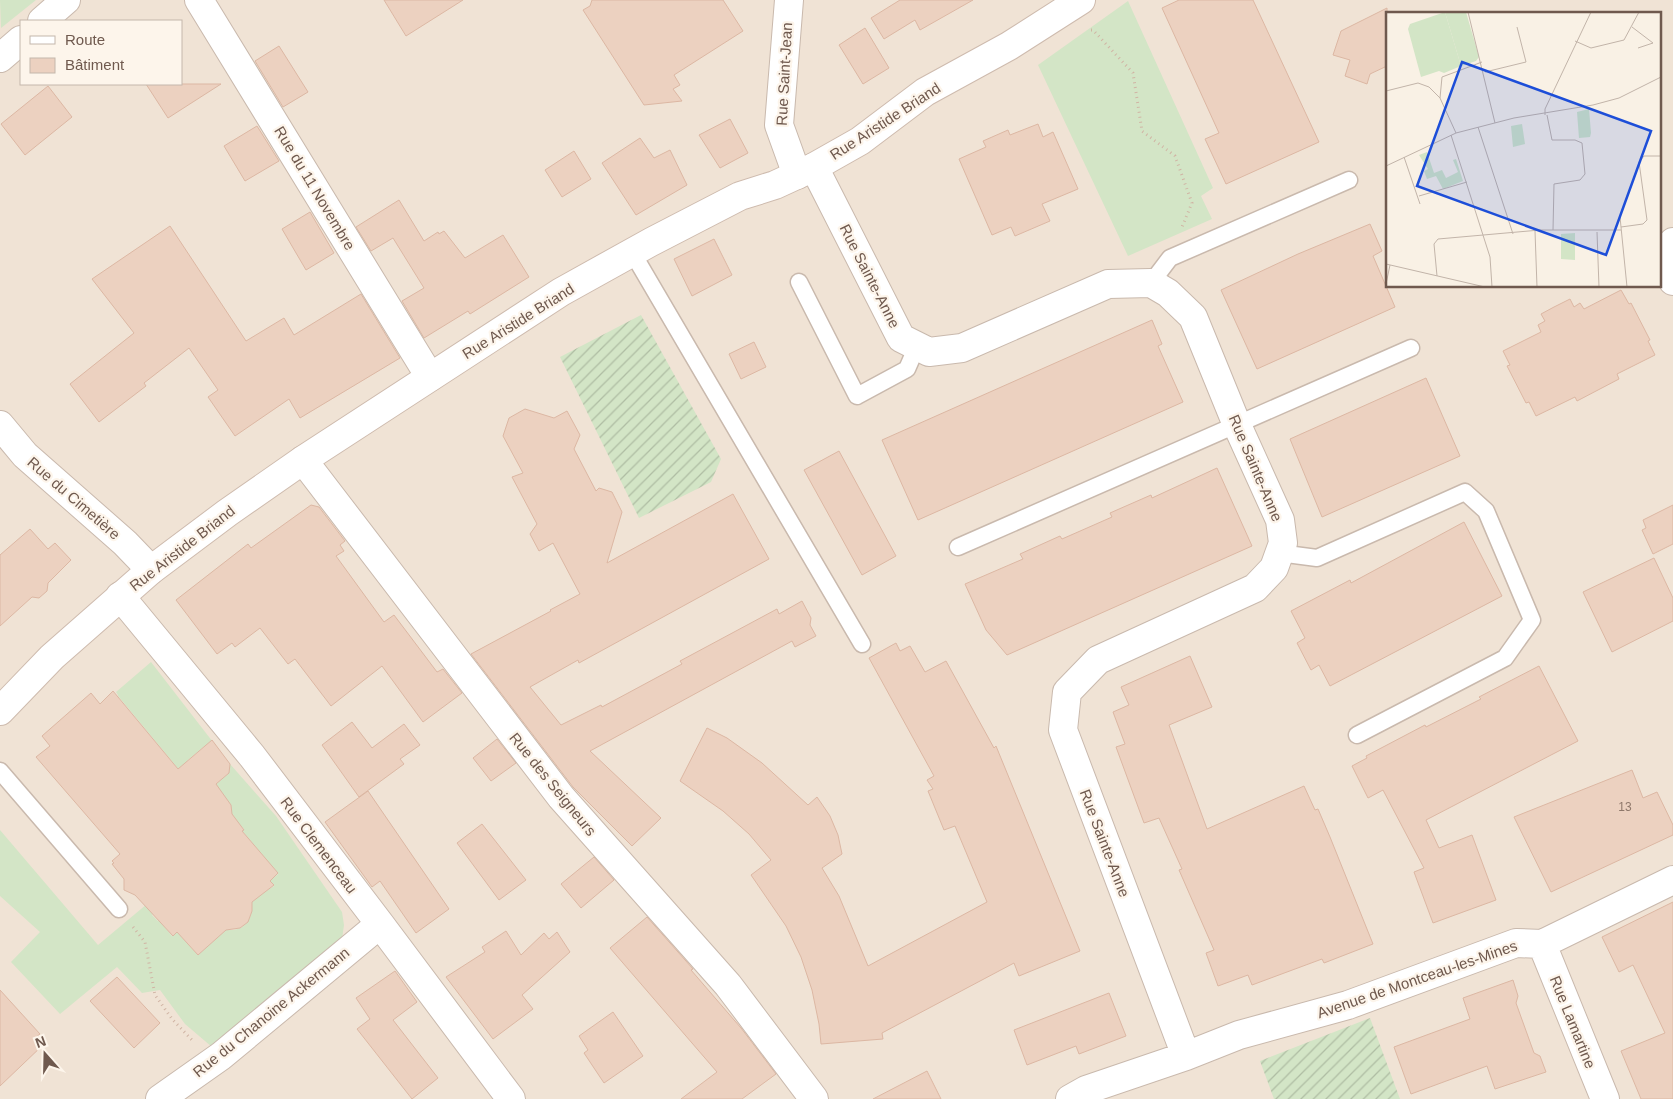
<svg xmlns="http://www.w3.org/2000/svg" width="1673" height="1099" font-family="Arial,sans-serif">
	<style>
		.residential { fill: #f0e3d5; fill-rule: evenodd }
		.grass { fill: #d3e5c6 }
		.garden { fill: url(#garden-furrows) }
		.building { fill: #ecd1c0; stroke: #dcb7a3 }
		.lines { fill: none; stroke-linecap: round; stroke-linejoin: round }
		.service-casing { stroke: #c9b9ad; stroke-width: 19 }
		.minor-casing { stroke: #c9b9ad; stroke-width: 30 }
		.secondary-casing { stroke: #cebbae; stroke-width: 30 }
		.path { stroke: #d0b4a4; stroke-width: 3; stroke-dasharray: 1 4; stroke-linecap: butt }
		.service { stroke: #fff; stroke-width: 16 }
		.minor { stroke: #fff; stroke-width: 28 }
		.secondary { stroke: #fff; stroke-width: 28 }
		.labels { text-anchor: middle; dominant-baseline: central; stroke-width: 4.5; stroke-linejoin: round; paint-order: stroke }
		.number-label { font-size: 12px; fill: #8e776a }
		.street-label { font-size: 15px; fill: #6f594e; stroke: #fdf5eb }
		.inset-road { fill: none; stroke: #c2b4a9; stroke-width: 1 }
		.view { fill: #1d4ed8; fill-opacity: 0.15; stroke: #1d4ed8; stroke-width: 2.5 }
		.inset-edge { fill: none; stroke: #6f594e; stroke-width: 2.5 }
	</style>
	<defs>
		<pattern id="garden-furrows" width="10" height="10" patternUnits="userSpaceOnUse" patternTransform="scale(1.25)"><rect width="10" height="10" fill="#d3e5c6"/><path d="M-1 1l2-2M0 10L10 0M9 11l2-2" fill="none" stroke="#afbda3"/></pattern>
	</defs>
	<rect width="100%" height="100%" fill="#f9f1e5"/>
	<path class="residential" d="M 0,0 L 1673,0 L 1673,1099 L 0,1099 ZM 1387,14 L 1659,14 L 1659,286 L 1387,286 ZM 21,21 L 181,21 L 181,84 L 21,84 Z"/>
	<path class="grass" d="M 0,0 L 36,0 L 1,28 Z
		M 1128,1 L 1213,188 L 1201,196 L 1212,219 L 1128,256 L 1038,65 Z
		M 151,662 L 216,746 L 206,745 L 188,760 L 180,771 L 118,696 L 118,695 L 116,692 Z
		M 230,764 L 276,816 L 342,912 L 344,925 L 342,939 L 212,1047 L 185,1024 L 160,990 L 142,993 L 117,967 L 60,1014 L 11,962 L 40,932 L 0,896 L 0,830 L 98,945 L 147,904 L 158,909 L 152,915 L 158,921 L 159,920 L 172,936 L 177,932 L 198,955 L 220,935 L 212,925 C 218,927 225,930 232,930 C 248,929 254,914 251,900 L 274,886 L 270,881 L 278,874 L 244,833 L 242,831 L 244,829 L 241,826 L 239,828 L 212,788 L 229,773 Z"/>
	<path class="garden" d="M 641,315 L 721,459 L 711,482 L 639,518 L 560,357 Z
		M 1370,1018 L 1400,1099 L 1274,1099 L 1260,1061 Z"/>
	<path class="building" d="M 384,0 L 463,0 L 406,36 Z
		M 592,0 L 723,0 L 743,31 L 674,75 L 680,85 L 673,89 L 682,101 L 644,105 L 583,10 L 590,6 Z
		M 900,0 L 973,0 L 920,30 L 915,20 L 884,39 L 871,18 Z
		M 1179,0 L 1253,0 L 1319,142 L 1226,184 L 1205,139 L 1219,133 L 1162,8 Z
		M 1387,8 L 1387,66 L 1370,74 L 1367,84 L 1345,76 L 1350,60 L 1333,55 L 1341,31 Z
		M 865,28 L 889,68 L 863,84 L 839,45 Z
		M 279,46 L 308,92 L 283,107 L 255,61 Z
		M 146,84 L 221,84 L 168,118 Z
		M 48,86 L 72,117 L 25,155 L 1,124 Z
		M 730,119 L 748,153 L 720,168 L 699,135 Z
		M 1038,124 L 1043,137 L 1053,132 L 1078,189 L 1042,204 L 1050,221 L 1015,236 L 1011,227 L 992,235 L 959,159 L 986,147 L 983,141 L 1008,130 L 1010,135 Z
		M 257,126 L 279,161 L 245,181 L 224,146 Z
		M 640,138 L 654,158 L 670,150 L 687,185 L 636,215 L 602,163 Z
		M 574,151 L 591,179 L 562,197 L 545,170 Z
		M 399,200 L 424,241 L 438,232 L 439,234 L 444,231 L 465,258 L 503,235 L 529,277 L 470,314 L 468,311 L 424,338 L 402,301 L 424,288 L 393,238 L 371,251 L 356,227 Z
		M 310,212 L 334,253 L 306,270 L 282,229 Z
		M 1370,224 L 1382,251 L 1373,256 L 1395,307 L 1257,369 L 1221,290 L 1298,254 Z
		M 170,226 L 246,341 L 284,318 L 294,335 L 361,294 L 400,358 L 300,418 L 289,399 L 235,436 L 208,397 L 218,390 L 189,348 L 144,383 L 146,386 L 99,422 L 70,384 L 134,333 L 92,279 Z
		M 714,239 L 732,275 L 692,296 L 674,259 Z
		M 1621,290 L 1629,304 L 1631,303 L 1650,340 L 1648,341 L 1655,355 L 1617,374 L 1619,379 L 1577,401 L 1575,397 L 1536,416 L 1529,402 L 1526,403 L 1507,366 L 1510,365 L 1503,351 L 1541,332 L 1538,325 L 1545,321 L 1541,314 L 1554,307 L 1570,299 L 1574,307 L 1580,303 L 1584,309 Z
		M 1152,320 L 1162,344 L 1158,346 L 1183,402 L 918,520 L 882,440 Z
		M 754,342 L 766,367 L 741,379 L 729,354 Z
		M 1426,378 L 1460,456 L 1322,517 L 1290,439 Z
		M 525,409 L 554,418 L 567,411 L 580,435 L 574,449 L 596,491 L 599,488 L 612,492 L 622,512 L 607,563 L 733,494 L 769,559 L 579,663 L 578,660 L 530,687 L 561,725 L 601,705 L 602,707 L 682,664 L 680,661 L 777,609 L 779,614 L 802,601 L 811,618 L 810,625 L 816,636 L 795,647 L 792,641 L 590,751 L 661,818 L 632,846 L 573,787 L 471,654 L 551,611 L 550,610 L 580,594 L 553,543 L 539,551 L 530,534 L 537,524 L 512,477 L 523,473 L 503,436 L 509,418 Z
		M 839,451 L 896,556 L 862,575 L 804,470 Z
		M 1217,468 L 1252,546 L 1007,655 L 986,630 L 965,584 L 1023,559 L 1020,554 L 1060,536 L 1062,539 L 1112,517 L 1110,513 L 1151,495 L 1152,498 Z
		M 311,505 L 319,507 L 345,541 L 340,545 L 344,551 L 336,556 L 384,622 L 394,615 L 437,672 L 443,669 L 462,693 L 423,722 L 382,666 L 331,706 L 295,659 L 288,664 L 260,628 L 235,647 L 232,643 L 217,654 L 176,600 L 248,544 L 251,548 Z
		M 1673,505 L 1673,544 L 1653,554 L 1642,530 L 1646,528 L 1643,520 Z
		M 1464,522 L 1502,596 L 1330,686 L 1319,665 L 1311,670 L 1297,643 L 1305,638 L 1291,611 L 1350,580 L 1351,583 Z
		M 30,529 L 48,549 L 55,543 L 71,560 L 48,583 L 47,591 L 39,598 L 32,597 L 0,626 L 0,555 Z
		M 1654,558 L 1673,598 L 1673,621 L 1612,652 L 1583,592 Z
		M 896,643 L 900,651 L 910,646 L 925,672 L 946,661 L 994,748 L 996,746 L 1080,951 L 1019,976 L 1014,963 L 882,1033 L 883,1039 L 821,1044 L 819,1024 L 812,990 L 801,957 L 786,926 L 751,875 L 771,860 L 749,834 L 723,811 L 680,781 L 707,728 L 727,738 L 762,763 L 808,805 L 817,797 L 830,816 L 838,835 L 842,854 L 822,868 L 839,896 L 868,966 L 987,902 L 955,826 L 944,830 L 928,791 L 933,789 L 927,780 L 934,776 L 869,658 Z
		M 1190,656 L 1212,707 L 1169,725 L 1207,829 L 1304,786 L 1315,810 L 1318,809 L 1330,837 L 1373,944 L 1324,963 L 1322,959 L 1252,985 L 1248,975 L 1218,986 L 1206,953 L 1214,950 L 1179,870 L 1182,869 L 1159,818 L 1144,823 L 1116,747 L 1125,744 L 1113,712 L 1129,705 L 1121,687 Z
		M 1539,666 L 1578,741 L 1426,820 L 1439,848 L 1472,835 L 1496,900 L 1433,923 L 1414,872 L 1424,868 L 1383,790 L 1368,798 L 1352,766 L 1367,758 L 1366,756 L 1425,725 L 1426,727 L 1481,699 L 1479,697 Z
		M 113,691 L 178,769 L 212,740 L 230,764 L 229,773 L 216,784 L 231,805 L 232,814 L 244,830 L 242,831 L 278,873 L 270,881 L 274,885 L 252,902 L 252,911 L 248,922 L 240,928 L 226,930 L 198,955 L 177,932 L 173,936 L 135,895 L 124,890 L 124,879 L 112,864 L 114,863 L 112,861 L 120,854 L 36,757 L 50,746 L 42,736 L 91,693 L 100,704 Z
		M 352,722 L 372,748 L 404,724 L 420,745 L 400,759 L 404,764 L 359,797 L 322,745 Z
		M 497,739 L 516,763 L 491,781 L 473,758 Z
		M 1632,770 L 1643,798 L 1657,792 L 1673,825 L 1673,835 L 1551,892 L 1514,817 Z
		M 368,791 L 449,909 L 416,933 L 380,881 L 372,887 L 325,822 Z
		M 482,824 L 526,880 L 499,900 L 457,843 Z
		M 594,857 L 614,880 L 581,908 L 561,884 Z
		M 1673,902 L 1673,1099 L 1641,1099 L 1621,1051 L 1665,1033 L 1633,965 L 1619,972 L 1602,937 Z
		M 647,917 L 693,969 L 691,970 L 741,1028 L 776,1074 L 742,1099 L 681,1099 L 717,1072 L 610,948 Z
		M 506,931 L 521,955 L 544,933 L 549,939 L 557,932 L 570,952 L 522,995 L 533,1009 L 493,1039 L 446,977 L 485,952 L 482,947 Z
		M 395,971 L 417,1002 L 393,1020 L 438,1078 L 412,1099 L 357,1029 L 370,1019 L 356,998 Z
		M 117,977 L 160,1023 L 134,1048 L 90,1001 Z
		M 1513,980 L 1518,996 L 1516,1003 L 1534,1053 L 1540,1056 L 1546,1072 L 1495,1089 L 1487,1066 L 1411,1094 L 1394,1047 L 1470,1019 L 1463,998 Z
		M 0,990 L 40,1034 L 36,1037 L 44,1044 L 0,1086 Z
		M 1109,993 L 1126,1036 L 1079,1054 L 1076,1046 L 1027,1065 L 1014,1030 Z
		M 613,1012 L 643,1056 L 604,1083 L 584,1053 L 588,1050 L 579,1036 Z
		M 927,1071 L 941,1099 L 873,1099 Z"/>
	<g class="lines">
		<defs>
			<path id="service" d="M 632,252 L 862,644
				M 799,282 L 857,396 L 907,369 L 917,346
				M 1151,283 L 1170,258 L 1349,180
				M 958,547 L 1411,348
				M 1279,553 L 1317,558 L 1465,492 L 1486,511 L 1532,620 L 1505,658 L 1357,735
				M 0,771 L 119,909"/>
			<path id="minor" d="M 199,0 L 430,377
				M 789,0 L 779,125 L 797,175
				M 42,21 L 66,0
				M 0,58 L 21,40
				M 814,167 L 901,338 L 929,352 L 962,348 L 1108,284 L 1151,283 L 1168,293 L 1193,317 L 1237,425 L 1280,520 L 1283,543 L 1274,568 L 1255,588 L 1098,660 L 1067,692 L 1063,730 L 1186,1056
				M 1673,242 L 1670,275 L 1673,281
				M 0,425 L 25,455 L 125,543 L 151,570
				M 303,460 L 561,797 L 728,985 L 814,1099
				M 120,596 L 252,756 L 380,924 L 511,1099
				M 1542,944 L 1605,1099
				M 160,1099 L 221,1056 L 380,924
				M 1070,1099 L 1086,1090 L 1186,1056 L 1239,1035 L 1348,1005 L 1516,943 L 1542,944 L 1673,880"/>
			<path id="secondary" d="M 0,711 L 52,657 L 151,570 L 227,513 L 303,460 L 561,292 L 651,242 L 740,196 L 775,185 L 814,167 L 860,141 L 925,92 L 1009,46 L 1081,0"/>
		</defs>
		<use href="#service" class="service-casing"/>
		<use href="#minor" class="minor-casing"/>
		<use href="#secondary" class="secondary-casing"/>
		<path class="path" d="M 1091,30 L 1093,30 L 1133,73 L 1142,131 L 1175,156 L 1192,203 L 1182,227
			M 133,927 L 145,942 L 155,995 L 172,1019 L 192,1040"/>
		<use href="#service" class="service"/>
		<use href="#minor" class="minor"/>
		<use href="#secondary" class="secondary"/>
	</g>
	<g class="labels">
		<g class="number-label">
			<text x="1625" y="807">13</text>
		</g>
		<g class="street-label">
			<text transform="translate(784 74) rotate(-87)">Rue Saint-Jean</text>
			<text transform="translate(885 121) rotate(-33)">Rue Aristide Briand</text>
			<text transform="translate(315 188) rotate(59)">Rue du 11 Novembre</text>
			<text transform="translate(870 276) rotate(63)">Rue Sainte-Anne</text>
			<text transform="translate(518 321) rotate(-32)">Rue Aristide Briand</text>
			<text transform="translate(1256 468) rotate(67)">Rue Sainte-Anne</text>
			<text transform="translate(74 498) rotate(41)">Rue du Cimetière</text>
			<text transform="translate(182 548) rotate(-38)">Rue Aristide Briand</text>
			<text transform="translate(553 784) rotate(51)">Rue des Seigneurs</text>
			<text transform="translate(1105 843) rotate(69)">Rue Sainte-Anne</text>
			<text transform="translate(319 845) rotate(53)">Rue Clemenceau</text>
			<text transform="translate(1417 979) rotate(-19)">Avenue de Montceau-les-Mines</text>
			<text transform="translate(271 1012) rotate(-39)">Rue du Chanoine Ackermann</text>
			<text transform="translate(1573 1022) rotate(68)">Rue Lamartine</text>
		</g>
	</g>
	<g transform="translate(1386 12)">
		<rect width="275" height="275" fill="#f9f1e5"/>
		<path d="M 59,0 L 80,0 L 93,45 L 90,49 L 75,54 ZM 203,97 L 205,121 L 204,125 L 193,126 L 191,100 ZM 41,140 L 48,161 L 56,158 L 60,166 L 72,160 L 67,148 L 70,147 L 77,169 L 57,177 L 50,164 L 41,167 L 38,159 L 42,157 L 33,143 Z" fill="#d3e5c6"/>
		<path d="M 59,0 L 75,54 L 58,61 L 53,59 L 35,65 L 22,17 L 24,12 Z" fill="#d3e5c6"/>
		<path d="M 136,112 L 139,132 L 127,135 L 125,114 ZM 189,221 L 189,248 L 175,247 L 175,222 Z" fill="#d3e5c6"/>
		<path class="inset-road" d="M 82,0 L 109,111M 246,15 L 267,31 L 252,36M 189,29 L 205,36 L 238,28 L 253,0M 99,60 L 140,50 L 131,15M 0,79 L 32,71 L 43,75 L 54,86M 159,103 L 159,97 L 205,0M 161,103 L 166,128 L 189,128 L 196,131 L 199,162 L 194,168 L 168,172 L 167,218M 92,115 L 127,222M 70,121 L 54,86 L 56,65 L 96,50M 65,123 L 104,245 L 106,275M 18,145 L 34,192M 0,154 L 70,121 L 128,106 L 207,93 L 233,86 L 275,65M 33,184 L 81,170M 234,205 L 241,275M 235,215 L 257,212 L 261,208 L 253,150 L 258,144 L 275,144M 149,219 L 151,275M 211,220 L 213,275M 0,252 L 99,275M 51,264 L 48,232 L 52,227 L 154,218 L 235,218M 0,272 L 4,253"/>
		<path class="view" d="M 76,50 L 265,119 L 220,243 L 31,174 Z"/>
		<rect width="275" height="275" class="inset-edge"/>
	</g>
	<rect x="20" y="20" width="162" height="65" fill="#fdf5eb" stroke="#c4b7ac"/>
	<rect x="30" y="36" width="25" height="8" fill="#ffffff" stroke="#c4b7ac"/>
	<text x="65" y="45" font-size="15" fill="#6f594e">Route</text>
	<rect x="30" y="58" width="25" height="15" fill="#ecd1c0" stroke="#c4b7ac"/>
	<text x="65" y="70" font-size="15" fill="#6f594e">Bâtiment</text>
	<g transform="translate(45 1054) rotate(340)" stroke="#fdf5eb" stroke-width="4" paint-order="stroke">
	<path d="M0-4L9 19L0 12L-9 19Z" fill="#6f594e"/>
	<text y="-8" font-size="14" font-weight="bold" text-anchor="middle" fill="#6f594e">N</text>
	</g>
</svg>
